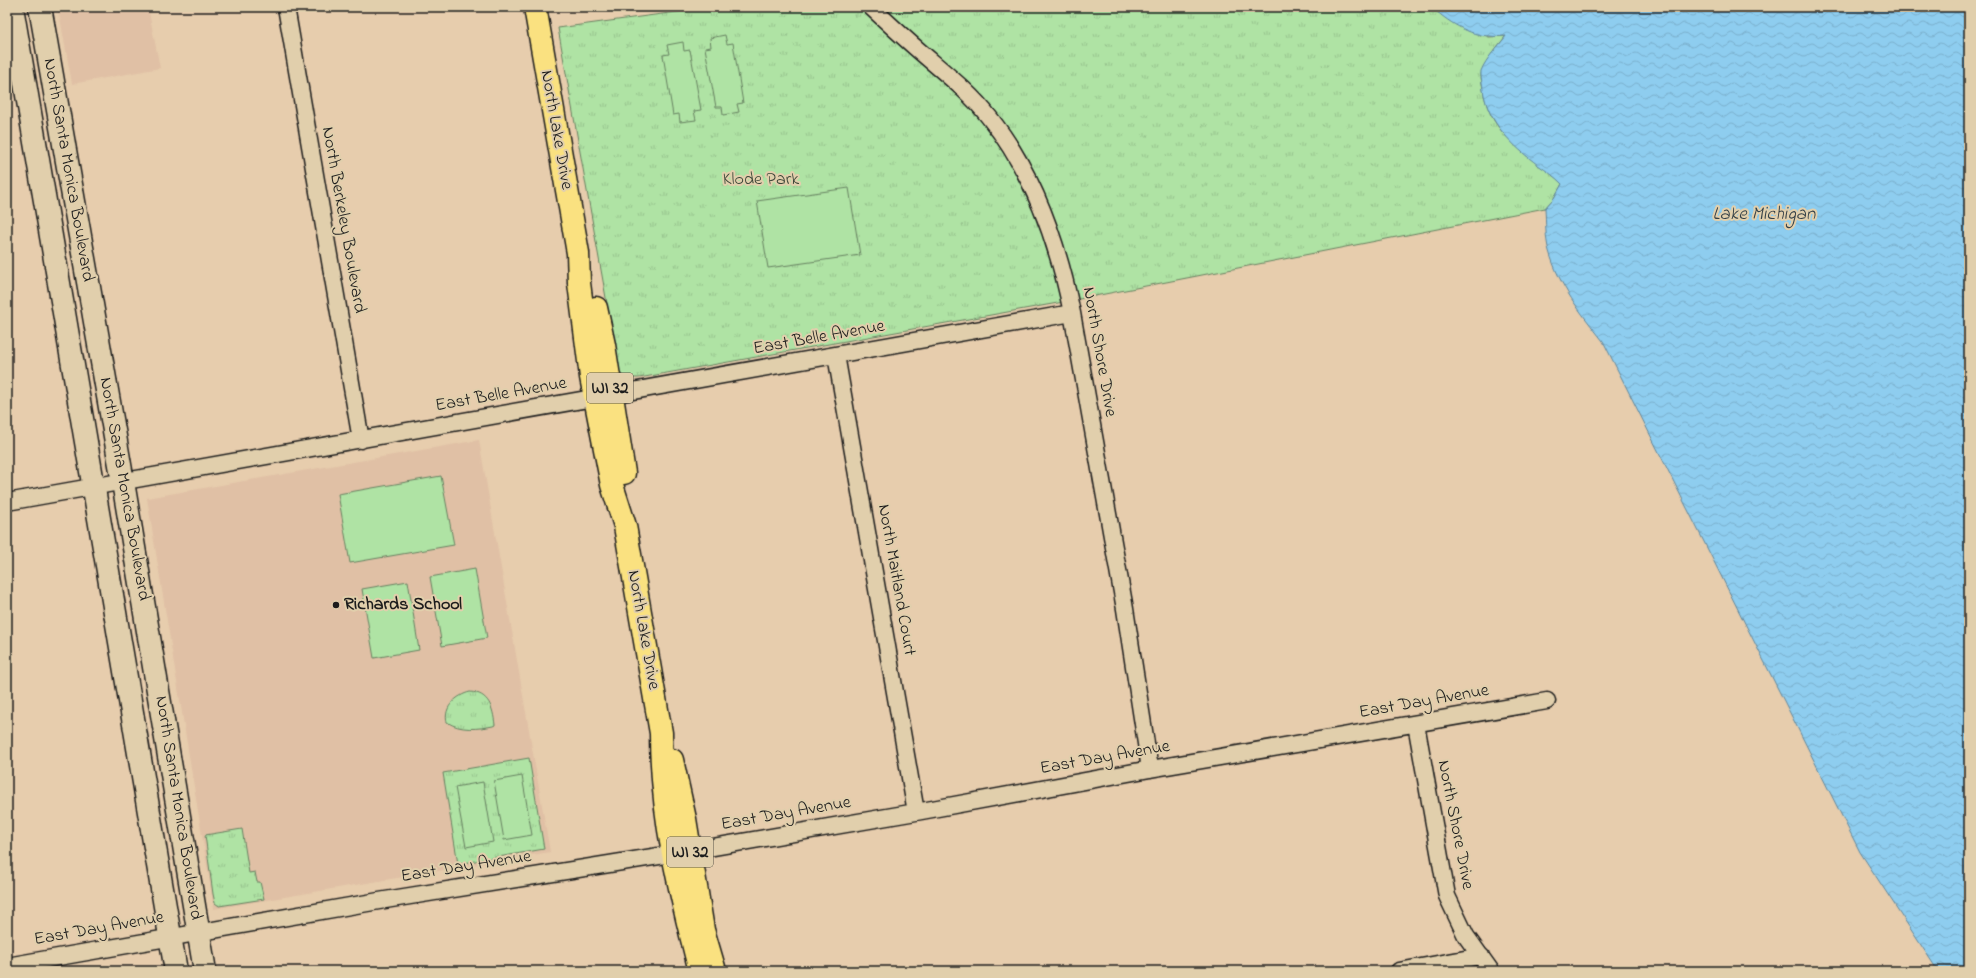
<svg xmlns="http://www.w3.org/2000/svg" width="1976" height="978" font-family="'Indie Flower',sans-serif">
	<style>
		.built { fill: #e0c0a5 }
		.grass { fill: url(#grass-tufts); stroke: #668060 }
		.pitch { fill: #afe3a4; stroke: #668060 }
		.water { fill: url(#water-waves); stroke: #60869b }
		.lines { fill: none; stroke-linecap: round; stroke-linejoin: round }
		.street-casing { stroke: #1c1c1c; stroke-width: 19 }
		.secondary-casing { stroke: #1c1c1c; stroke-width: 25 }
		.primary-casing { stroke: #1c1c1c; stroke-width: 25 }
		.street { stroke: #e1cfac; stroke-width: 16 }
		.secondary { stroke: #e1cfac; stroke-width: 22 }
		.primary { stroke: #fae180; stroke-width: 22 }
		.poi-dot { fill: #1c1c1c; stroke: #e1cfac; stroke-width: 1.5 }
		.labels { text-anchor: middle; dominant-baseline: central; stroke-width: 4; stroke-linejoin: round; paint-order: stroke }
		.shield { fill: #e1cfac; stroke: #575247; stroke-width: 1 }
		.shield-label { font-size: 17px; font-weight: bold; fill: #1c1c1c }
		.street-label { font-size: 18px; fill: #1c1c1c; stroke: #e1cfac }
		.park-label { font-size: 18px; fill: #394437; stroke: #e1cfac }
		.poi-label { font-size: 18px; font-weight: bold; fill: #1c1c1c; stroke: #e1cfac; text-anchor: start }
		.water-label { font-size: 19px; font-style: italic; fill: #333f46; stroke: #e1cfac }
	</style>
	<defs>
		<pattern id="grass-tufts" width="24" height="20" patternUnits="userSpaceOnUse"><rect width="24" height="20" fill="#afe3a4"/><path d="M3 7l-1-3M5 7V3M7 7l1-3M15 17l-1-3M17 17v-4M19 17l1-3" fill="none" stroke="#96c28d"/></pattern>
		<pattern id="water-waves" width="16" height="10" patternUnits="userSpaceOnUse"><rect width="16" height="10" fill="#8ecdef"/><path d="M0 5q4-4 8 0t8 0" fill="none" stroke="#7aafcc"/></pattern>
	</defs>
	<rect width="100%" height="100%" fill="#e7cdad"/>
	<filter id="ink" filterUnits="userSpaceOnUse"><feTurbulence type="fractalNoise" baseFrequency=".025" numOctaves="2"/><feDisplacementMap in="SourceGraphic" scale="8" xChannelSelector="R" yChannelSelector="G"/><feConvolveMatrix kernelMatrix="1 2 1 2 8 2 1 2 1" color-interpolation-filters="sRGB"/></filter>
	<g filter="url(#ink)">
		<path class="built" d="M 58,7 L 148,7 L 160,68 L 72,84 Z
			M 479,440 L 550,852 L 214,909 L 147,498 Z"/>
		<path class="grass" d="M 714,7 L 1432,7 L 1435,11 L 1489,37 L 1506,36 C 1497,47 1487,58 1482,71 C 1480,75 1482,83 1483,89 C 1491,141 1531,151 1562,184 L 1554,198 L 1545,208 L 1069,301 L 639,378 L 624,378 L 619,371 L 558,28 Z
			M 470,692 C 489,693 493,708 495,725 L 493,726 C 478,729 460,731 447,722 C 443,707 457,695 470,692 Z
			M 529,758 L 544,849 L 458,864 L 443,773 Z
			M 242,829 L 249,873 L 255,872 L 257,882 L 260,882 L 264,899 L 219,906 L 215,903 L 213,894 L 205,835 Z"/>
		<path class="pitch" d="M 725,35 L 727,44 L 733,43 L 743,103 L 737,104 L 739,112 L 723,115 L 722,107 L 716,107 L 705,48 L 711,47 L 710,38 Z
			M 683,42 L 684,51 L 690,50 L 701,110 L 694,111 L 696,120 L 680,122 L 679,114 L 673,115 L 663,55 L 669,54 L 667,45 Z
			M 849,188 L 860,255 L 768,268 L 757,201 Z
			M 441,476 L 454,545 L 350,563 L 338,494 Z
			M 475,569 L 487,638 L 442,646 L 430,577 Z
			M 408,581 L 419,650 L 374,658 L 362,589 Z
			M 522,776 L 532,835 L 504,840 L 494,781 Z
			M 483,782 L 493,842 L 466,847 L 455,787 Z"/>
		<path class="water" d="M 1432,7 L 1969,7 L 1969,971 L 1938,971 L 1860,852 L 1603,341 C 1581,313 1559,286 1549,251 C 1545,238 1546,222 1545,208 L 1554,198 L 1562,184 C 1554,176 1547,171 1538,165 C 1513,146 1488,123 1483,90 C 1483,85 1480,76 1481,71 C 1486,58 1498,47 1506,36 C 1501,36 1495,37 1490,36 C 1470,36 1446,21 1432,7 Z"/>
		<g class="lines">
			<defs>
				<path id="street" d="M 286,7 L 361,440
					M 871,7 C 886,21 901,35 916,48 C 941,70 969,91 989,117 C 1034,173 1058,243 1072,313 L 1125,609 L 1150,769
					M 836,355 L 916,812
					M 7,502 L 1072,313
					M 1416,724 L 1447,896 L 1466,936 L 1491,971
					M 7,966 L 379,901 L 690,851 L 916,812 L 1150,769 L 1547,701
					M 1399,971 L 1481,956"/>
				<path id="secondary" d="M 12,7 L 176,971
					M 40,7 L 123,482 L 205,971"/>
				<path id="primary" d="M 535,7 L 578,253 L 579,283 L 591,377 L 612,485 L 625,526 L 661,733 C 661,815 680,893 700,971
					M 596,308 L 604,345 L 624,473
					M 672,760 L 685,819 L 703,930 L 715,971"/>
			</defs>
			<use href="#street" class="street-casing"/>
			<use href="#secondary" class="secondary-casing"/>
			<use href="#primary" class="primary-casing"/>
			<use href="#street" class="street"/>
			<use href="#secondary" class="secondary"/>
			<use href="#primary" class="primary"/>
		</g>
	</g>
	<circle class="poi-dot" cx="336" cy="605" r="4"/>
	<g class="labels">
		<g class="shield">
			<rect x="587" y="373" width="46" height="30" rx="3"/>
			<rect x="667" y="837" width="46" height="30" rx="3"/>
		</g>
		<g class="shield-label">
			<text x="610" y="388">WI 32</text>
			<text x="690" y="852">WI 32</text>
		</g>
		<g class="street-label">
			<text transform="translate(556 130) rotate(80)">North Lake Drive</text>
			<text transform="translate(68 170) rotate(80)">North Santa Monica Boulevard</text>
			<text transform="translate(343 220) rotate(80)">North Berkeley Boulevard</text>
			<text transform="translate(819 338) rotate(-10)">East Belle Avenue</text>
			<text transform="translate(1099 352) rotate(80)">North Shore Drive</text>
			<text transform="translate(501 395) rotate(-10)">East Belle Avenue</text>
			<text transform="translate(124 489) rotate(80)">North Santa Monica Boulevard</text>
			<text transform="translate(896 580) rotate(80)">North Maitland Court</text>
			<text transform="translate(643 630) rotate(80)">North Lake Drive</text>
			<text transform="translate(1424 702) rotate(-10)">East Day Avenue</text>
			<text transform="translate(1105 758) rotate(-10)">East Day Avenue</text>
			<text transform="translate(178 808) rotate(81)">North Santa Monica Boulevard</text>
			<text transform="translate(786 814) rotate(-10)">East Day Avenue</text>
			<text transform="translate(1455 825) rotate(79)">North Shore Drive</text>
			<text transform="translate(466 867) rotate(-9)">East Day Avenue</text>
			<text transform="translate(99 929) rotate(-10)">East Day Avenue</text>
		</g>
		<g class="park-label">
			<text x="761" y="180">Klode Park</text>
		</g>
		<g class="poi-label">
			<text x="344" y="605">Richards School</text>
		</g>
		<g class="water-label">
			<text x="1764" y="214">Lake Michigan</text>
		</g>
	</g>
	<rect width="1976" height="978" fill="none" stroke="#e1cfac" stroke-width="24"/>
	<rect x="12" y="12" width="1952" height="954" fill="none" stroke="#1c1c1c" stroke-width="1.5" filter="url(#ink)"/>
</svg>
